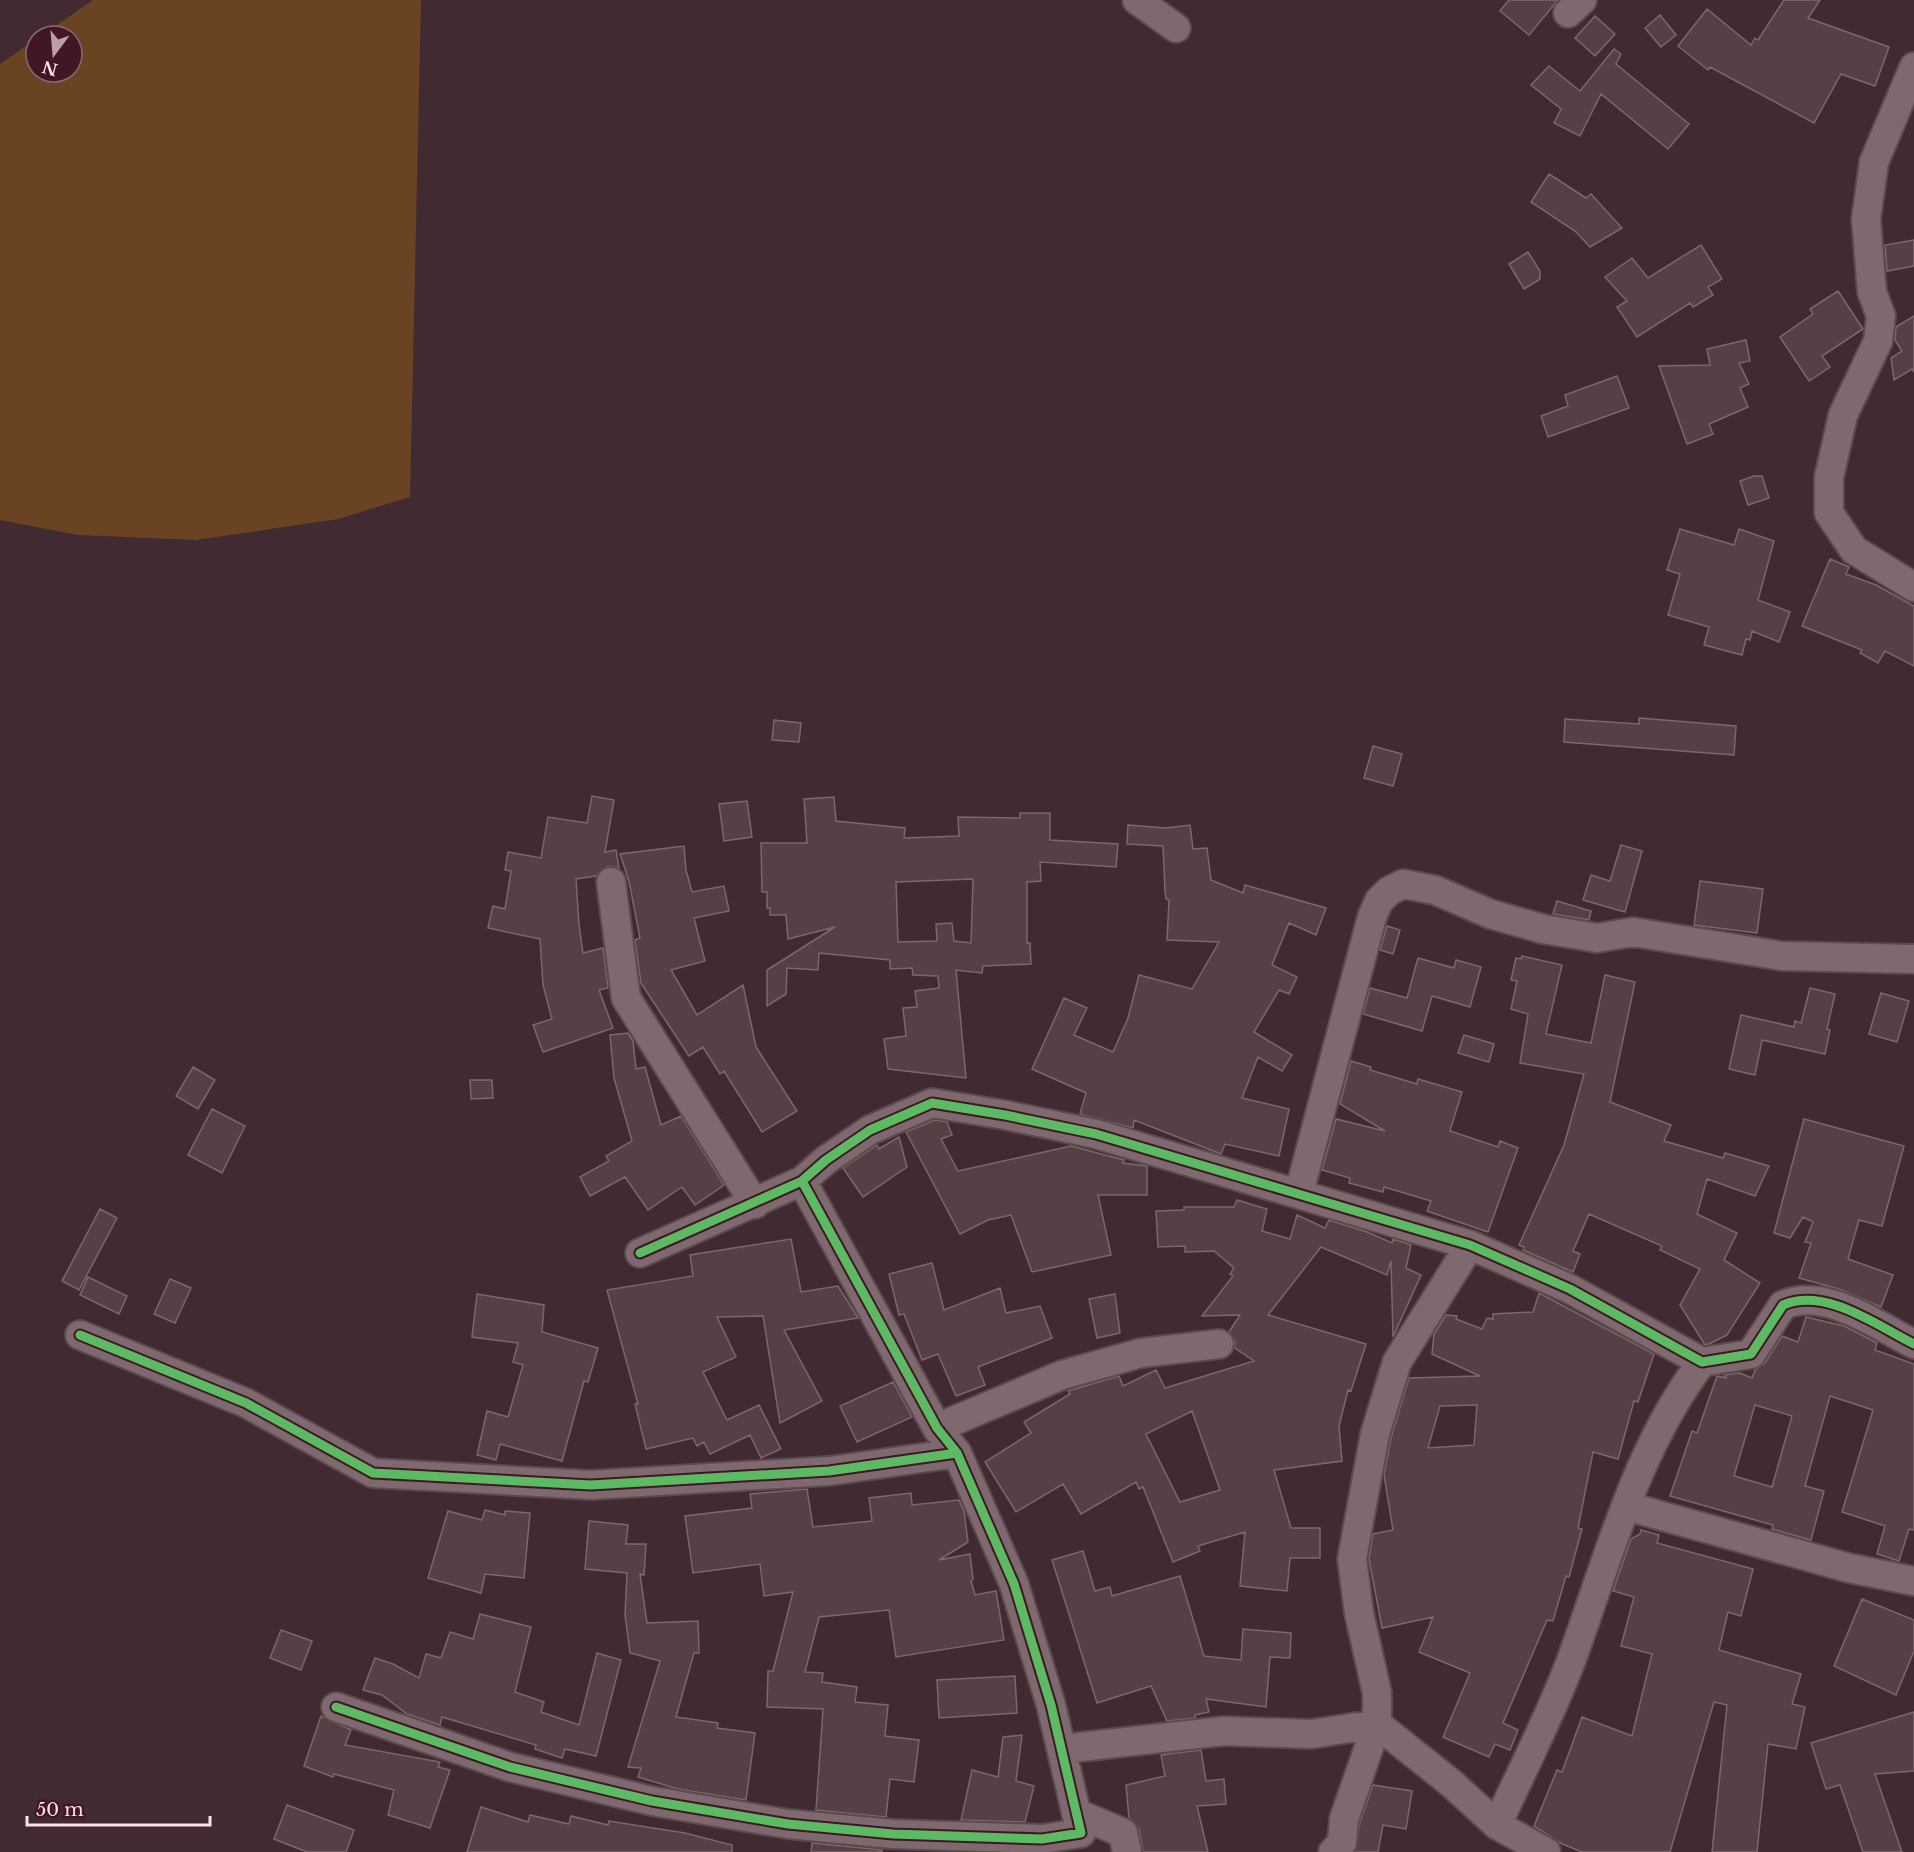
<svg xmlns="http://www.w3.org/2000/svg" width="1914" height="1852" font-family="'Libre Baskerville',serif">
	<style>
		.green { fill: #6a4322 }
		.building { fill: #554145; stroke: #7c676b; stroke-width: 1.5; fill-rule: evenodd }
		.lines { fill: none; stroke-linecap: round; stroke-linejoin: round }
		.street-casing { stroke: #5e4950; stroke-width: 32 }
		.street { stroke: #7d696e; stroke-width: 28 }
		.cycleway-casing { stroke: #411625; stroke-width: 13 }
		.cycleway { stroke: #5cba63; stroke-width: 9 }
	</style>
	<rect width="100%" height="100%" fill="#422a32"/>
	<path class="green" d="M 93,0 L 421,0 L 410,497 L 338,519 L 196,540 L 78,535 L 0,520 L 0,64 L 36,39 L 36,72 L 72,72 L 72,36 L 41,36 Z"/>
	<path class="building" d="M 1509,0 L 1558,0 L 1529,35 L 1500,11 Z
		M 1784,0 L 1820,0 L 1808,18 L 1889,47 L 1875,86 L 1841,74 L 1814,123 L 1710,67 L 1708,70 L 1678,46 L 1707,9 L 1751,45 L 1755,38 L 1758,40 Z
		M 1660,15 L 1676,35 L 1661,47 L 1645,28 Z
		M 1595,16 L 1615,34 L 1595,56 L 1575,38 Z
		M 1614,49 L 1621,54 L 1616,64 L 1689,124 L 1668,149 L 1601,94 L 1580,136 L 1554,123 L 1561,109 L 1531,85 L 1549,66 L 1580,91 Z
		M 1549,174 L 1586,198 L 1591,194 L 1622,228 L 1590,247 L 1575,231 L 1531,202 Z
		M 1914,240 L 1914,266 L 1887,271 L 1885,245 Z
		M 1701,245 L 1722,279 L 1708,287 L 1713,295 L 1693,307 L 1690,303 L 1637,337 L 1617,307 L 1627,301 L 1605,277 L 1632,258 L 1648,278 Z
		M 1528,252 L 1540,271 L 1540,279 L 1524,289 L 1509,264 Z
		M 1838,291 L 1863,329 L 1822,356 L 1830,367 L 1809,381 L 1780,337 L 1813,314 L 1810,309 Z
		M 1914,316 L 1914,372 L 1912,369 L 1894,380 L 1891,358 L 1902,351 L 1895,340 L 1896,327 Z
		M 1746,340 L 1750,361 L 1739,363 L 1749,384 L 1740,388 L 1748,407 L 1709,424 L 1713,434 L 1687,444 L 1659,366 L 1710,365 L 1707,349 Z
		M 1617,376 L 1629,408 L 1548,437 L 1541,416 L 1568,406 L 1565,395 Z
		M 1754,476 L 1762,476 L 1769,498 L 1748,505 L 1740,481 Z
		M 1680,529 L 1734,545 L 1739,529 L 1774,541 L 1758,600 L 1790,612 L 1779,642 L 1752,631 L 1750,640 L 1746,639 L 1742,655 L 1704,645 L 1709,627 L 1668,615 L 1680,574 L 1667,570 Z
		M 1830,559 L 1849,567 L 1846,574 L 1876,585 L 1914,606 L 1914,666 L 1885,651 L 1878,663 L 1860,653 L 1862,650 L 1802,626 Z
		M 1639,718 L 1736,726 L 1734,755 L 1564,742 L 1565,719 L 1639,724 Z
		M 774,720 L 801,723 L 799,742 L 772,740 Z
		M 1373,746 L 1402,754 L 1393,786 L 1364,778 Z
		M 592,796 L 614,800 L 605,852 L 616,850 L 619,868 L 608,866 L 596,876 L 576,879 L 579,925 L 583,953 L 603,948 L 608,988 L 599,990 L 613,1028 L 543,1052 L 533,1025 L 552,1019 L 543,985 L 540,939 L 488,928 L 493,906 L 505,909 L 511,871 L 505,870 L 508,852 L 541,858 L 548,817 L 587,823 Z
		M 834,797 L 836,821 L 905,828 L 904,838 L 959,836 L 958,817 L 1020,818 L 1020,813 L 1050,813 L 1050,840 L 1118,844 L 1116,867 L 1040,862 L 1041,881 L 1027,882 L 1027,943 L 1030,943 L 1031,964 L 983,966 L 982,973 L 956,970 L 966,1078 L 888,1069 L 884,1039 L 906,1036 L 903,1008 L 917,1007 L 915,991 L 939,988 L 938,976 L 913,975 L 912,968 L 890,969 L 890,960 L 819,953 L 818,970 L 787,968 L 786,994 L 767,1006 L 767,970 L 835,927 L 788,939 L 786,915 L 770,915 L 770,908 L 767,908 L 767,892 L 762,892 L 761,843 L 807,843 L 804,799 ZM 973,879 L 971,943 L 954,941 L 952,923 L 936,924 L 937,941 L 898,942 L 896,882 Z
		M 747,801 L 752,837 L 724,841 L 719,804 Z
		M 1128,825 L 1166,828 L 1190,825 L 1193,849 L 1207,848 L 1211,880 L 1243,893 L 1245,885 L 1326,908 L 1316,935 L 1289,923 L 1272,965 L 1297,977 L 1289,994 L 1279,990 L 1254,1032 L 1292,1055 L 1282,1071 L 1258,1057 L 1242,1098 L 1289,1109 L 1279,1156 L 1225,1144 L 1221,1154 L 1134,1120 L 1133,1128 L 1080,1114 L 1086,1093 L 1032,1069 L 1064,998 L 1087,1008 L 1074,1035 L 1113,1052 L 1128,1018 L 1139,975 L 1192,989 L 1219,942 L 1167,940 L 1169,900 L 1166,899 L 1165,891 L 1163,846 L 1127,844 Z
		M 1621,845 L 1642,851 L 1625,912 L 1583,900 L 1591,875 L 1610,881 Z
		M 684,846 L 686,870 L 692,892 L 724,886 L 729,911 L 694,918 L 705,961 L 671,970 L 697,1015 L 743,985 L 756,1047 L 797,1111 L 762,1132 L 724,1071 L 720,1074 L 703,1047 L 689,1056 L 641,983 L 635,940 L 640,938 L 629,881 L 620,854 Z
		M 1700,881 L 1763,889 L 1757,933 L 1694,925 Z
		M 1557,901 L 1591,911 L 1589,920 L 1553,914 Z
		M 1387,926 L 1400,930 L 1393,954 L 1380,950 Z
		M 1522,956 L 1562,965 L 1546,1034 L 1591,1043 L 1605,975 L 1635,982 L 1610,1102 L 1671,1125 L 1664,1141 L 1723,1158 L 1725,1153 L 1769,1166 L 1755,1196 L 1707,1179 L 1697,1214 L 1737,1233 L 1724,1260 L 1760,1283 L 1727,1335 L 1709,1344 L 1705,1345 L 1680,1305 L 1700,1269 L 1660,1250 L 1662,1246 L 1589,1214 L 1573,1251 L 1580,1254 L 1573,1272 L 1523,1250 L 1524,1247 L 1519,1245 L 1564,1145 L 1584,1074 L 1520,1063 L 1528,1014 L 1511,1009 L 1517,981 L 1511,980 L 1516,958 L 1521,959 Z
		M 1418,958 L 1454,968 L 1456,960 L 1481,967 L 1470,1007 L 1432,996 L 1422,1031 L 1363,1014 L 1370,988 L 1407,998 Z
		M 1810,988 L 1835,994 L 1827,1029 L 1830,1030 L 1825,1054 L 1762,1040 L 1755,1075 L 1729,1069 L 1741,1015 L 1794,1027 L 1795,1021 L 1801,1023 Z
		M 1881,993 L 1909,1001 L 1897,1042 L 1869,1034 Z
		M 628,1033 L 633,1041 L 636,1069 L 645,1067 L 661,1125 L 681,1116 L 724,1185 L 695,1205 L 682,1187 L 648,1210 L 625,1177 L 590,1196 L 580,1177 L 609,1161 L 606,1156 L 632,1141 L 614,1078 L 610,1035 Z
		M 1464,1035 L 1494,1044 L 1489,1062 L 1458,1053 Z
		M 1351,1061 L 1371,1067 L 1370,1070 L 1417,1084 L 1418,1079 L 1462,1092 L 1450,1131 L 1498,1147 L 1500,1141 L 1518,1148 L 1488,1232 L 1427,1211 L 1431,1201 L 1384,1187 L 1383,1192 L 1349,1183 L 1350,1178 L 1322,1170 L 1336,1119 L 1385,1131 L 1340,1104 Z
		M 193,1067 L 215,1080 L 198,1109 L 176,1096 Z
		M 470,1080 L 492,1080 L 493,1098 L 471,1099 Z
		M 212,1109 L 245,1126 L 222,1173 L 188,1155 Z
		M 1804,1119 L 1904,1146 L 1882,1226 L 1859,1220 L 1848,1259 L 1893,1275 L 1881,1307 L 1839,1289 L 1799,1278 L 1811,1243 L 1805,1242 L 1813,1222 L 1803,1217 L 1790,1238 L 1774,1233 Z
		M 935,1120 L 947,1122 L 952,1135 L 941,1139 L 958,1171 L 1071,1146 L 1124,1160 L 1123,1163 L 1147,1166 L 1147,1195 L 1098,1195 L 1111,1255 L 1032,1272 L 1011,1215 L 988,1220 L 960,1234 L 906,1132 Z
		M 899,1137 L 907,1167 L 863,1197 L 843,1168 L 877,1145 L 879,1149 Z
		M 1237,1200 L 1267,1209 L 1262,1231 L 1290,1239 L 1297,1215 L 1325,1228 L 1329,1220 L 1367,1232 L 1392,1243 L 1393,1239 L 1411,1245 L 1406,1268 L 1421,1275 L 1393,1337 L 1391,1261 L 1387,1275 L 1321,1247 L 1268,1315 L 1366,1344 L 1351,1391 L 1348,1390 L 1339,1426 L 1342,1461 L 1274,1470 L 1291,1528 L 1320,1528 L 1320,1558 L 1290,1558 L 1287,1591 L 1240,1586 L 1245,1532 L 1198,1546 L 1200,1551 L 1173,1562 L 1143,1487 L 1139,1489 L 1136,1482 L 1081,1514 L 1063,1484 L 1016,1512 L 985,1462 L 1031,1433 L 1024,1422 L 1070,1394 L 1068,1391 L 1119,1376 L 1123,1386 L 1156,1370 L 1165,1388 L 1254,1361 L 1235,1348 L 1235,1342 L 1229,1332 L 1240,1315 L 1202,1316 L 1233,1276 L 1230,1274 L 1234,1268 L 1214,1251 L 1185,1252 L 1185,1246 L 1158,1247 L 1156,1211 L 1184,1210 L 1184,1207 L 1234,1207 ZM 1192,1411 L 1220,1490 L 1180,1502 L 1146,1434 Z
		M 100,1209 L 117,1218 L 79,1290 L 62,1281 Z
		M 791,1239 L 801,1292 L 838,1286 L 858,1318 L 784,1330 L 822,1401 L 780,1423 L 763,1316 L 717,1317 L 736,1357 L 703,1372 L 727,1420 L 759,1405 L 781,1449 L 761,1458 L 750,1435 L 710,1454 L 704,1442 L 697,1446 L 693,1438 L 646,1449 L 635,1404 L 638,1404 L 607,1290 L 693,1276 L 690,1255 Z
		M 932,1263 L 944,1310 L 1000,1288 L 1006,1313 L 1040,1306 L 1052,1338 L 978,1367 L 985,1385 L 956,1396 L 938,1354 L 922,1360 L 904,1314 L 899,1315 L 889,1274 Z
		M 88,1277 L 127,1296 L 119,1314 L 80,1295 Z
		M 170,1279 L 191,1288 L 175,1323 L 154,1314 Z
		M 1539,1293 L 1654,1354 L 1638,1402 L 1634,1401 L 1618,1459 L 1593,1452 L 1578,1528 L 1582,1529 L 1569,1577 L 1566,1576 L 1553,1621 L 1547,1620 L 1503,1723 L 1518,1730 L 1510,1750 L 1495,1744 L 1489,1757 L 1443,1737 L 1470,1673 L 1419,1652 L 1433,1617 L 1382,1628 L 1369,1559 L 1373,1534 L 1393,1530 L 1384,1475 L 1391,1438 L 1409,1378 L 1480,1376 L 1432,1354 L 1434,1334 L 1446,1315 L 1457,1316 L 1456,1319 L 1482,1329 L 1487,1318 L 1493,1319 L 1493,1314 L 1533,1312 ZM 1477,1405 L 1474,1445 L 1428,1448 L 1440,1406 Z
		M 477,1294 L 544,1305 L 542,1332 L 598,1348 L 588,1382 L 584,1381 L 562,1461 L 500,1444 L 496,1460 L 477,1455 L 487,1411 L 508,1417 L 523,1365 L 513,1362 L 518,1343 L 472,1337 Z
		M 1115,1294 L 1120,1333 L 1097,1338 L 1089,1299 Z
		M 1806,1317 L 1844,1326 L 1877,1343 L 1875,1350 L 1914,1364 L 1914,1530 L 1909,1529 L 1899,1561 L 1877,1554 L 1885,1526 L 1842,1512 L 1873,1410 L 1830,1396 L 1805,1486 L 1824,1491 L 1811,1540 L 1772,1529 L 1773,1525 L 1670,1496 L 1692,1431 L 1697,1433 L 1717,1376 L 1726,1378 L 1724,1375 L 1740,1373 L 1752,1378 L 1755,1370 L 1765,1363 L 1782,1336 L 1798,1342 ZM 1755,1405 L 1792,1416 L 1772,1487 L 1734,1476 Z
		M 893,1382 L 912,1417 L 857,1442 L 840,1406 Z
		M 807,1489 L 813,1527 L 872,1521 L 869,1498 L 911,1493 L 912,1505 L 959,1500 L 964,1511 L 968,1542 L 939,1560 L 970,1554 L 973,1579 L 971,1581 L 975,1595 L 996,1591 L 1004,1640 L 896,1657 L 889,1610 L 819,1617 L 805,1672 L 823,1673 L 822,1682 L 857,1687 L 855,1702 L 888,1705 L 885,1736 L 919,1740 L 914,1782 L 890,1779 L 886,1817 L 816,1810 L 823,1709 L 767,1707 L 768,1671 L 773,1671 L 793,1592 L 764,1596 L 760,1564 L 693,1573 L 685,1516 L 752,1508 L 750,1494 Z
		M 485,1510 L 505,1515 L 505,1511 L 530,1513 L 524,1578 L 485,1574 L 481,1593 L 428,1578 L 448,1511 L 482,1520 Z
		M 589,1521 L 628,1525 L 626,1544 L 646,1544 L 644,1575 L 640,1574 L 647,1623 L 698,1621 L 699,1653 L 694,1653 L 676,1717 L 718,1723 L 717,1728 L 755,1733 L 746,1800 L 678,1789 L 638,1777 L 641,1768 L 628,1767 L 660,1661 L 630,1653 L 625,1615 L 627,1573 L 585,1569 Z
		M 1641,1530 L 1659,1535 L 1657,1543 L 1753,1569 L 1741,1616 L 1728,1612 L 1719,1650 L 1801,1674 L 1792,1704 L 1805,1707 L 1796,1749 L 1768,1744 L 1757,1852 L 1712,1852 L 1727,1705 L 1714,1702 L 1670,1852 L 1582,1852 L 1560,1843 L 1534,1826 L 1557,1770 L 1562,1772 L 1582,1717 L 1632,1736 L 1652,1654 L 1621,1646 L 1634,1597 L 1613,1591 L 1631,1539 L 1640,1534 Z
		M 1083,1551 L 1095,1591 L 1110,1587 L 1112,1596 L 1180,1576 L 1204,1656 L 1241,1660 L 1243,1629 L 1291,1633 L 1290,1658 L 1270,1657 L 1266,1707 L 1206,1699 L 1209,1712 L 1195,1715 L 1195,1718 L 1167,1721 L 1151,1686 L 1097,1703 L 1052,1560 Z
		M 1862,1599 L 1914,1620 L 1914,1651 L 1896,1695 L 1834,1666 Z
		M 480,1614 L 531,1627 L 515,1692 L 544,1702 L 541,1712 L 579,1725 L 597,1653 L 621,1660 L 596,1756 L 565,1749 L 562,1758 L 535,1749 L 536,1745 L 442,1717 L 440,1725 L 407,1714 L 382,1695 L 363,1690 L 375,1658 L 393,1664 L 419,1678 L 426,1654 L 441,1658 L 450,1632 L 473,1639 Z
		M 281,1630 L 312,1641 L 301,1670 L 270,1658 Z
		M 1015,1676 L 1017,1713 L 939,1718 L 937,1680 Z
		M 1914,1712 L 1914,1771 L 1875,1774 L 1902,1852 L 1863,1852 L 1840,1785 L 1826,1789 L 1811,1743 Z
		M 321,1716 L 351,1730 L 345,1745 L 440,1762 L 438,1767 L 450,1770 L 430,1828 L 388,1815 L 394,1790 L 334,1774 L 333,1777 L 304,1766 Z
		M 1022,1735 L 1016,1781 L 1034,1786 L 1025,1822 L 961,1820 L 972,1770 L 998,1777 L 1003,1737 Z
		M 1201,1750 L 1206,1781 L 1224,1779 L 1226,1804 L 1197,1806 L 1208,1852 L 1143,1852 L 1139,1829 L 1129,1818 L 1126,1785 L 1165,1776 L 1161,1755 Z
		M 1373,1785 L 1412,1791 L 1406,1829 L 1383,1825 L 1378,1852 L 1355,1852 L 1360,1822 Z
		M 287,1805 L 354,1830 L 346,1852 L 307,1852 L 274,1839 Z
		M 481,1807 L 528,1822 L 530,1815 L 569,1824 L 571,1816 L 608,1825 L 609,1821 L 685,1833 L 732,1845 L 732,1852 L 467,1852 Z
		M 812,1843 L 882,1850 L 882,1852 L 811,1852 Z"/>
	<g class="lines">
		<defs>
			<path id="street" d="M 1137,0 L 1176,28
				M 1568,13 L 1582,0
				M 1914,67 L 1874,162 L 1866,219 L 1872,292 L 1881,316 L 1878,341 L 1843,415 L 1829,477 L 1829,513 L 1854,550 L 1914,587
				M 611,882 L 626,998 L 755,1204
				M 1299,1193 L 1372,917 L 1379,901 L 1389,891 L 1403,884 L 1435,890 L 1490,914 L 1543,929 L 1597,938 L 1633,932 L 1782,956 L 1914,959
				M 640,1253 L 802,1181 L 826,1160 L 870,1130 L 932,1103 L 1005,1115 L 1096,1134 L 1470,1245 L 1570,1289 L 1702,1362 L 1751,1354 L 1783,1305 C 1826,1287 1876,1325 1914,1344
				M 80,1335 L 246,1403 L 373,1473 L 591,1485 L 829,1471 L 957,1453
				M 937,1428 L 1062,1375 L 1141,1353 L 1219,1344
				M 1626,1506 L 1849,1568 L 1914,1581
				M 336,1707 L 510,1767 L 652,1801 L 788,1824 L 893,1834 L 1042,1839 L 1081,1833 L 1051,1705 L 1014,1584 L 957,1453 L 937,1428 L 802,1181
				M 1062,1749 L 1224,1731 L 1311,1734 L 1377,1724 L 1451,1783 L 1497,1825 L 1546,1852
				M 1076,1813 L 1123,1833 L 1127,1852
				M 1497,1825 C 1522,1770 1551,1715 1572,1658 C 1609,1557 1636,1449 1702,1362
				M 1333,1852 L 1342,1843 L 1344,1819 L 1377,1724 L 1377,1693 L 1359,1613 L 1352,1559 L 1375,1434 L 1397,1362 L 1470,1245"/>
		</defs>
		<use href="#street" class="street-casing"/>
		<use href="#street" class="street"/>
		<defs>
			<path id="cycleway" d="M 640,1253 L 802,1181 L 826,1160 L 870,1130 L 932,1103 L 1005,1115 L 1096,1134 L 1470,1245 L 1570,1289 L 1702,1362 L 1751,1354 L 1783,1305 C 1826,1287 1876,1325 1914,1344
				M 80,1335 L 246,1403 L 373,1473 L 591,1485 L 829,1471 L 957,1453
				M 336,1707 L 510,1767 L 652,1801 L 788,1824 L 893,1834 L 1042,1839 L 1081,1833 L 1051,1705 L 1014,1584 L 957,1453 L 937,1428 L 802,1181"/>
		</defs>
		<use href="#cycleway" class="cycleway-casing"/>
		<use href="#cycleway" class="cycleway"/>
	</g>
	<g transform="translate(54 54) rotate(196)"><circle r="28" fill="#411625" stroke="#8d6773" stroke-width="1.5"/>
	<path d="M0-4.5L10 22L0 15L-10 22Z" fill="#bca0a8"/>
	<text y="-9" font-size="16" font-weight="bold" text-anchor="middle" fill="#fee0e7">N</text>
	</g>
	<path d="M27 1816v9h183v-9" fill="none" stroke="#fee0e7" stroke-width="3"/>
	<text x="36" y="1816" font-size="18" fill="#fee0e7" stroke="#411625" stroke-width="4.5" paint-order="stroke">50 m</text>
</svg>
